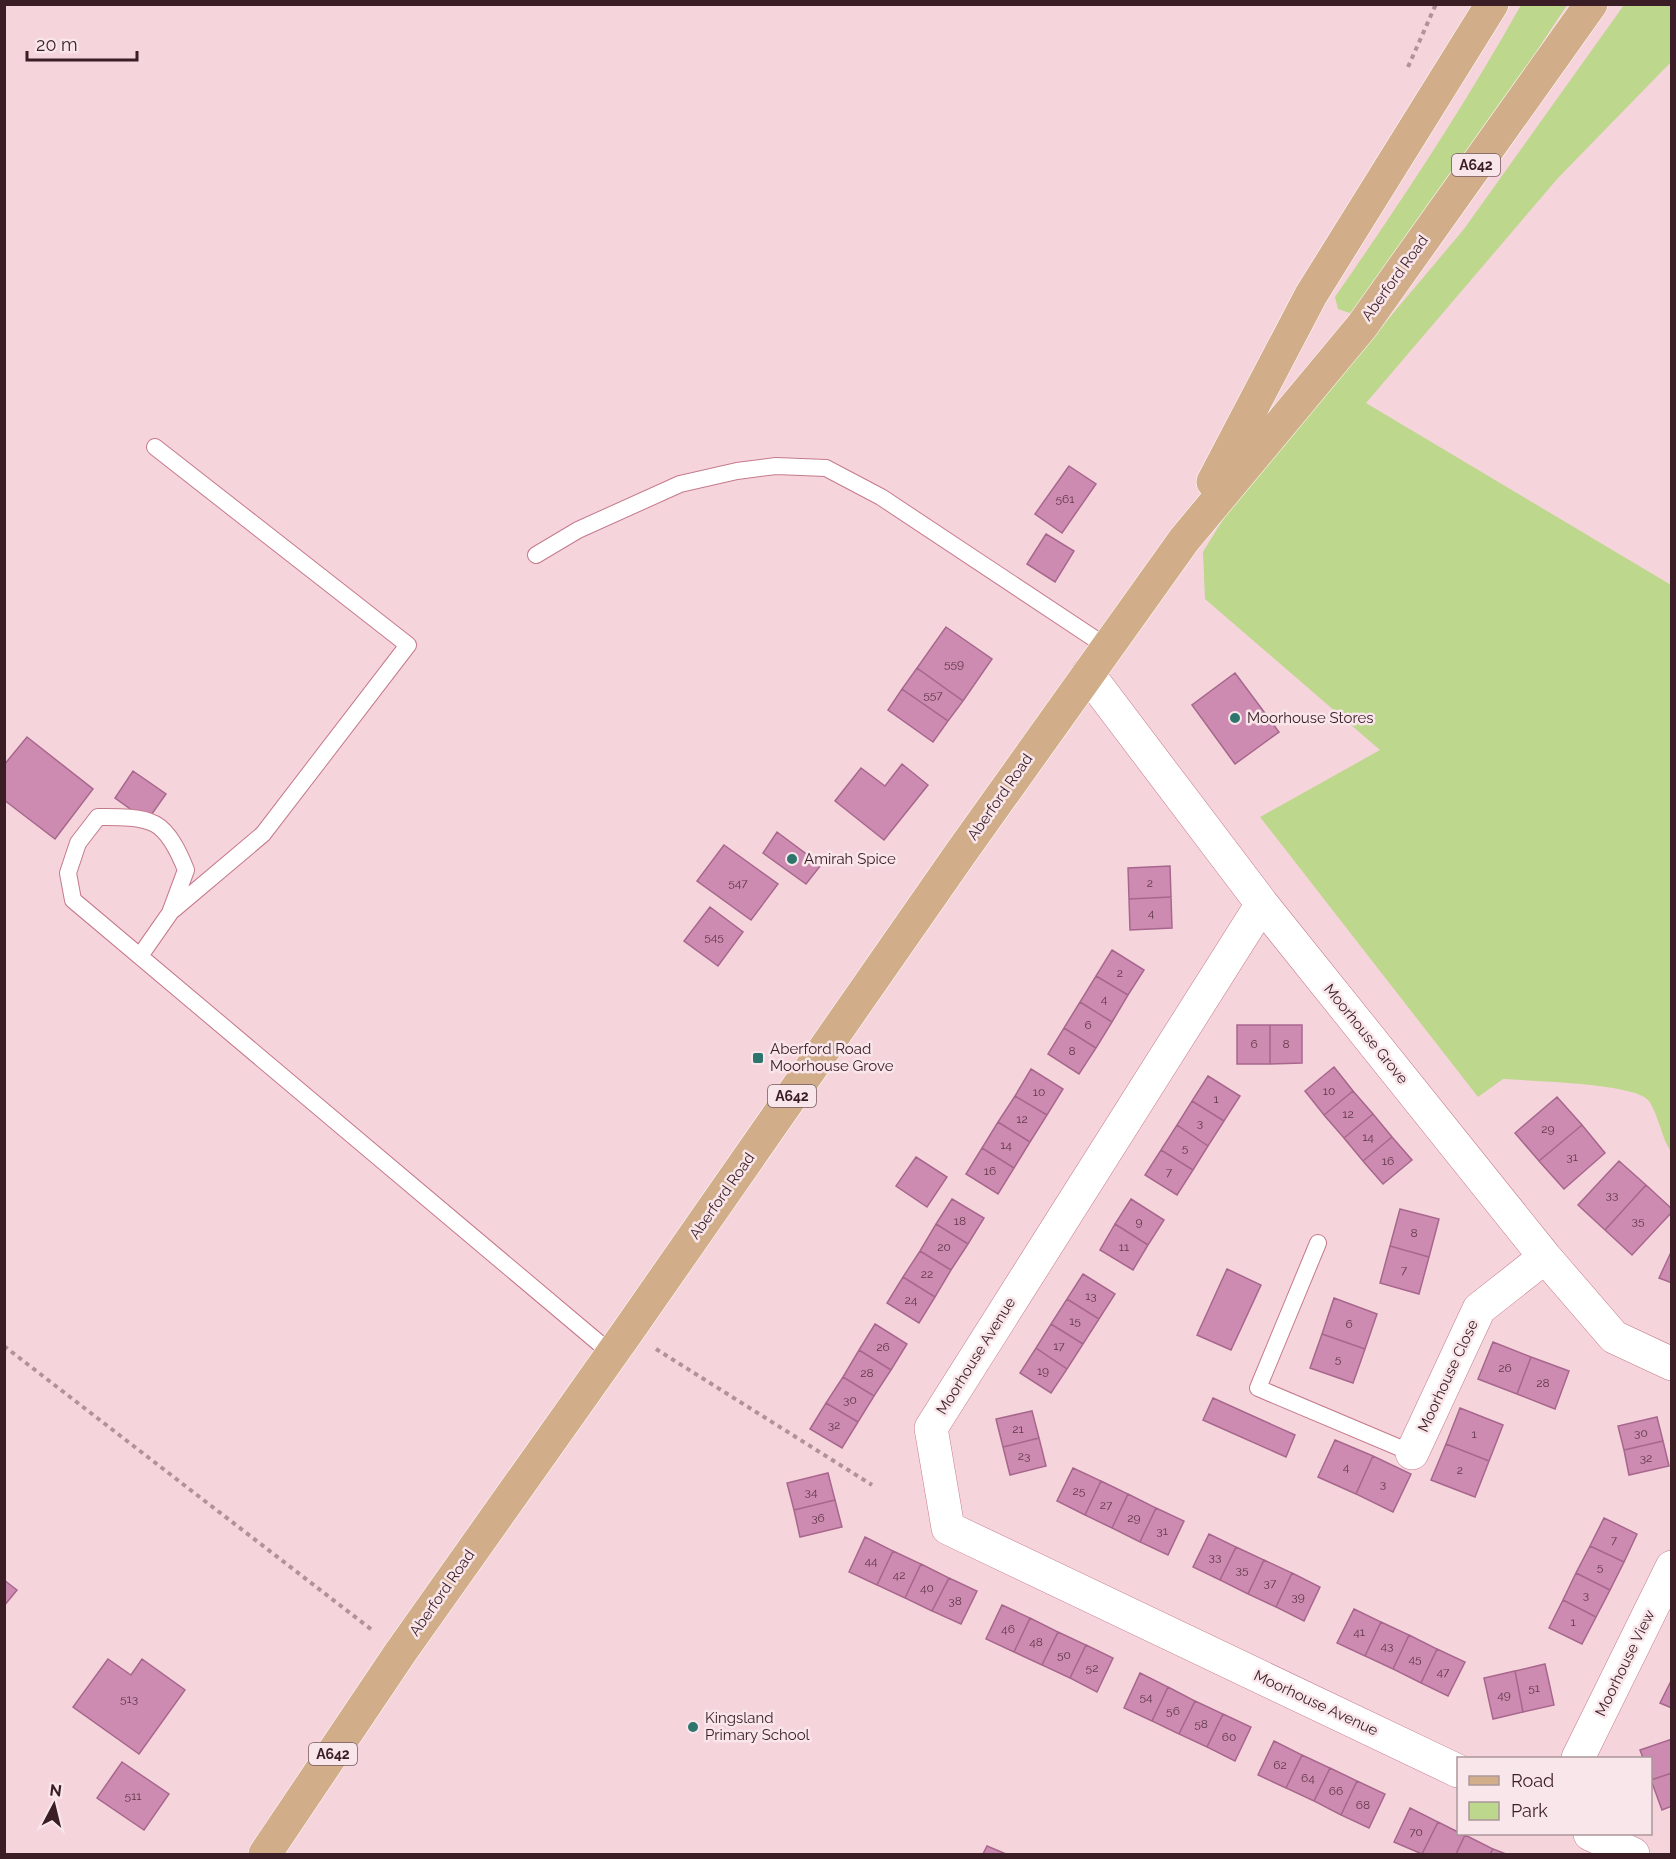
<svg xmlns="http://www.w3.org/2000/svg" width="1676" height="1859" font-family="Raleway,sans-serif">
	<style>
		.green { fill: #bdd78c }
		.building { fill: #ce8bb1; stroke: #a7678d; stroke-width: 1.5 }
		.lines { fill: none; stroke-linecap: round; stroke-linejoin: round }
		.lane-casing { stroke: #c57a8c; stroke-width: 18 }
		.street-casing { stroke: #c57a8c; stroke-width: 34 }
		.primary-casing { stroke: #fff; stroke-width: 34 }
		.path { stroke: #b29199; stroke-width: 4; stroke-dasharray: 4.5 4.5; stroke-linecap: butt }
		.lane { stroke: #fff; stroke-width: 16 }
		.street { stroke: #fff; stroke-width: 33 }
		.primary { stroke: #d1ae89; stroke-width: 33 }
		.poi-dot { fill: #2e756d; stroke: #f8e6ea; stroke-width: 2 }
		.labels { text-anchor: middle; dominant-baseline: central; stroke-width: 5; stroke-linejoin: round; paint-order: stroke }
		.number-label { font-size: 12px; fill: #603848 }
		.shield { fill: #f8e6ea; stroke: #745960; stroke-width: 1.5 }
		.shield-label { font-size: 14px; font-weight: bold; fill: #3b1d25 }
		.street-label { font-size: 15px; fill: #3b1d25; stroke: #f8e6ea }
		.poi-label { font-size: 15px; fill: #3b1d25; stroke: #f8e6ea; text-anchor: start }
	</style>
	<rect width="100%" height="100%" fill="#f6d4db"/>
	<path class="green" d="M 1521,5 L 1567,5 L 1444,192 L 1353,314 L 1338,309 L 1335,297 C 1401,202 1465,105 1521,5 Z
		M 1624,5 L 1671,5 L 1671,62 L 1558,178 L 1366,403 L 1671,585 L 1671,1152 C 1661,1137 1659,1116 1649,1101 C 1637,1083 1528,1081 1503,1079 L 1478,1097 L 1260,817 L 1380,750 L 1205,599 L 1203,552 L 1232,505 L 1464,229 Z"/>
	<path class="building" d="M 1069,466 L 1096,484 L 1062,533 L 1035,514 Z
		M 1046,534 L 1074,551 L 1055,582 L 1027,564 Z
		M 946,627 L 992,659 L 963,701 L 917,668 Z
		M 917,668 L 963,701 L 948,721 L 902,689 Z
		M 1235,673 L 1279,732 L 1235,764 L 1192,705 Z
		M 902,689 L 948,721 L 933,742 L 888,710 Z
		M 27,737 L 93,789 L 55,839 L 4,800 L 4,765 Z
		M 902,764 L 928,785 L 884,840 L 835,801 L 861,768 L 885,786 Z
		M 133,771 L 166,794 L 147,821 L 115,798 Z
		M 777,832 L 821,865 L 806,884 L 763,853 Z
		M 724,845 L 778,884 L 751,920 L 697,881 Z
		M 1170,866 L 1171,897 L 1129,899 L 1128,868 Z
		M 1171,897 L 1172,928 L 1130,930 L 1129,899 Z
		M 710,907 L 743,932 L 718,966 L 684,941 Z
		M 1112,950 L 1144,970 L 1128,995 L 1096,976 Z
		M 1096,976 L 1128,995 L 1112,1022 L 1080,1002 Z
		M 1080,1002 L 1112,1022 L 1096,1048 L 1064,1028 Z
		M 1237,1025 L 1270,1025 L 1270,1064 L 1237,1064 Z
		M 1270,1025 L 1302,1025 L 1302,1063 L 1270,1064 Z
		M 1064,1028 L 1096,1048 L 1079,1074 L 1048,1054 Z
		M 1334,1067 L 1353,1091 L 1324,1115 L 1305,1091 Z
		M 1031,1069 L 1063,1089 L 1047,1115 L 1015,1096 Z
		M 1208,1076 L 1240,1096 L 1224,1121 L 1192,1101 Z
		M 1353,1091 L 1373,1114 L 1344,1138 L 1324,1115 Z
		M 1015,1096 L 1047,1115 L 1030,1142 L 998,1122 Z
		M 1557,1097 L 1582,1125 L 1539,1161 L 1515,1133 Z
		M 1192,1101 L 1224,1121 L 1208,1146 L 1177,1125 Z
		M 1373,1114 L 1392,1137 L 1363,1161 L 1344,1138 Z
		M 998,1122 L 1030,1142 L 1014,1168 L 982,1148 Z
		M 1177,1125 L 1208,1146 L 1193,1170 L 1161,1150 Z
		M 1582,1125 L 1605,1153 L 1564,1189 L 1539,1161 Z
		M 1392,1137 L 1412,1160 L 1383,1184 L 1363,1161 Z
		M 982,1148 L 1014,1168 L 998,1194 L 966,1174 Z
		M 1161,1150 L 1193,1170 L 1177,1195 L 1145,1175 Z
		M 916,1157 L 947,1177 L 927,1207 L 896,1186 Z
		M 1619,1161 L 1646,1185 L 1605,1230 L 1578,1205 Z
		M 1646,1185 L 1672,1209 L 1672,1212 L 1632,1255 L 1605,1230 Z
		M 952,1199 L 984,1218 L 968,1244 L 936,1224 Z
		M 1131,1199 L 1164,1220 L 1148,1245 L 1115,1224 Z
		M 1400,1209 L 1439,1219 L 1429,1257 L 1390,1246 Z
		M 936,1224 L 968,1244 L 951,1270 L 920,1251 Z
		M 1115,1224 L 1148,1245 L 1133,1270 L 1100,1250 Z
		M 1390,1246 L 1429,1257 L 1419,1294 L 1380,1283 Z
		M 1672,1250 L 1672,1283 L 1659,1278 Z
		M 920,1251 L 951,1270 L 935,1297 L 903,1277 Z
		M 1227,1269 L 1261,1285 L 1231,1350 L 1197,1335 Z
		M 1083,1274 L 1115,1294 L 1099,1319 L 1067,1299 Z
		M 903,1277 L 935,1297 L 919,1323 L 887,1303 Z
		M 1334,1298 L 1377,1314 L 1365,1349 L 1322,1334 Z
		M 1067,1299 L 1099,1319 L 1083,1344 L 1051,1324 Z
		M 875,1324 L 907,1344 L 891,1370 L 859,1350 Z
		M 1051,1324 L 1083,1344 L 1067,1369 L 1036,1348 Z
		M 1322,1334 L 1365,1349 L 1353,1383 L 1310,1368 Z
		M 1493,1342 L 1531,1357 L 1517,1394 L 1478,1379 Z
		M 1036,1348 L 1067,1369 L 1051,1393 L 1020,1373 Z
		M 859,1350 L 891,1370 L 874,1396 L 843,1377 Z
		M 1531,1357 L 1569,1371 L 1555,1409 L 1517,1394 Z
		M 843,1377 L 874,1396 L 858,1422 L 826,1403 Z
		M 1213,1398 L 1295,1435 L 1286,1457 L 1203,1420 Z
		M 826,1403 L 858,1422 L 842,1448 L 810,1429 Z
		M 1460,1408 L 1503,1425 L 1489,1461 L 1446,1444 Z
		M 1032,1411 L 1039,1438 L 1003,1447 L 996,1419 Z
		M 1657,1417 L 1663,1441 L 1624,1450 L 1618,1426 Z
		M 1039,1438 L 1046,1466 L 1010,1475 L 1003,1447 Z
		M 1335,1440 L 1373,1456 L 1356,1494 L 1318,1477 Z
		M 1663,1441 L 1669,1466 L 1629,1475 L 1624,1450 Z
		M 1446,1444 L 1489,1461 L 1475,1497 L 1431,1480 Z
		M 1373,1456 L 1411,1474 L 1393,1512 L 1356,1494 Z
		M 1073,1468 L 1101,1481 L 1085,1515 L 1057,1501 Z
		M 828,1473 L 835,1500 L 794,1510 L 787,1483 Z
		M 1101,1481 L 1128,1494 L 1112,1528 L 1085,1515 Z
		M 1128,1494 L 1156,1508 L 1140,1542 L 1112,1528 Z
		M 835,1500 L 842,1527 L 800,1537 L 794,1510 Z
		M 1156,1508 L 1184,1521 L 1168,1555 L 1140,1542 Z
		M 1604,1518 L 1637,1534 L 1624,1562 L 1590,1546 Z
		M 1209,1534 L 1236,1547 L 1220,1580 L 1193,1567 Z
		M 865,1537 L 893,1551 L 877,1585 L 849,1572 Z
		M 1590,1546 L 1624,1562 L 1610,1590 L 1576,1573 Z
		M 1236,1547 L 1264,1560 L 1248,1594 L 1220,1580 Z
		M 893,1551 L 921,1564 L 905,1598 L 877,1585 Z
		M 1264,1560 L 1292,1573 L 1276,1607 L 1248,1594 Z
		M 921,1564 L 949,1578 L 932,1611 L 905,1598 Z
		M 1292,1573 L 1320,1587 L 1304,1621 L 1276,1607 Z
		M 1576,1573 L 1610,1590 L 1596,1617 L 1563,1600 Z
		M 949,1578 L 977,1591 L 961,1624 L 932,1611 Z
		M 4,1580 L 17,1590 L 4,1606 Z
		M 1563,1600 L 1596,1617 L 1582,1644 L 1549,1628 Z
		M 1002,1605 L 1030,1618 L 1014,1652 L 986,1639 Z
		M 1354,1609 L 1381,1622 L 1365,1656 L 1337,1643 Z
		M 1030,1618 L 1058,1632 L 1042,1665 L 1014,1652 Z
		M 1381,1622 L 1409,1635 L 1393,1669 L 1365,1656 Z
		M 1058,1632 L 1086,1645 L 1070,1678 L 1042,1665 Z
		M 1409,1635 L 1437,1649 L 1421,1683 L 1393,1669 Z
		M 1086,1645 L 1113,1658 L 1097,1692 L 1070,1678 Z
		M 1437,1649 L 1465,1662 L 1448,1696 L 1421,1683 Z
		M 108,1659 L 131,1675 L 142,1659 L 185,1690 L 139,1754 L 73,1707 Z
		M 1545,1664 L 1554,1705 L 1523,1712 L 1515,1671 Z
		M 1515,1671 L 1523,1712 L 1493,1719 L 1484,1678 Z
		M 1140,1673 L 1168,1687 L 1152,1721 L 1124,1708 Z
		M 1672,1679 L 1672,1708 L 1660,1703 Z
		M 1168,1687 L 1195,1701 L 1179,1734 L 1152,1721 Z
		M 1195,1701 L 1223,1714 L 1207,1747 L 1179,1734 Z
		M 1223,1714 L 1251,1727 L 1235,1761 L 1207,1747 Z
		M 1672,1739 L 1672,1773 L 1651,1780 L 1650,1758 L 1643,1758 L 1640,1750 Z
		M 1274,1741 L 1302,1755 L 1286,1788 L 1258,1775 Z
		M 1302,1755 L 1330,1768 L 1314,1801 L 1286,1788 Z
		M 122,1762 L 169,1794 L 144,1830 L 97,1798 Z
		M 1330,1768 L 1357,1781 L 1341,1815 L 1314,1801 Z
		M 1672,1773 L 1672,1806 L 1662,1810 L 1651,1780 Z
		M 1357,1781 L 1385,1794 L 1369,1828 L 1341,1815 Z
		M 1410,1808 L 1438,1822 L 1422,1854 L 1394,1842 Z
		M 1438,1822 L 1458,1832 L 1458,1834 L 1465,1835 L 1456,1854 L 1422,1854 Z
		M 1465,1835 L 1493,1849 L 1490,1854 L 1456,1854 Z
		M 987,1846 L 1006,1854 L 983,1854 Z
		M 1493,1849 L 1506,1854 L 1490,1854 Z"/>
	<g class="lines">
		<defs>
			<path id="lane" d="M 155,447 L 408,645 L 263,834 L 173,910
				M 536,555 L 578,530 L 680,484 L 737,471 L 776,466 L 826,468 L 881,497 L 1107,647
				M 140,956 L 170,913 L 186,870 C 180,855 170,832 155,824 C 140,816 114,817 98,817 L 78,843 L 68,873 L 73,900 L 612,1354
				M 1318,1243 L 1258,1388 L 1412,1453"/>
			<path id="street" d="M 1088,674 L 1262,904 L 1545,1257 L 1614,1337 L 1672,1364
				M 1262,904 L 931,1428 L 948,1528 L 1458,1771
				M 1412,1453 L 1479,1309 L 1545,1257
				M 1578,1758 L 1672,1567
				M 1590,1834 L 1633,1854"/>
			<path id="primary" d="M 1213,482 L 1311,295 L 1492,4
				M 265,1854 L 400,1653 L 628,1331 L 960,854 L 1184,540 L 1362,326 L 1591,4"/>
		</defs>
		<use href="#lane" class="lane-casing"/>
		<use href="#street" class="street-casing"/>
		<use href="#primary" class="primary-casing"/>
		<path class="path" d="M 1408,67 L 1436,4
			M 4,1346 L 372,1630
			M 656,1349 L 872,1485"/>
		<use href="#lane" class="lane"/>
		<use href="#street" class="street"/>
		<use href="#primary" class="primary"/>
	</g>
	<g class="poi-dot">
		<circle cx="1235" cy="718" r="6"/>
		<circle cx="792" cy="859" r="6"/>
		<rect x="752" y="1052" width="12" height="12" rx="3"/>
		<circle cx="693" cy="1727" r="6"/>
	</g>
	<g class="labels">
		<g class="number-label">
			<text x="1065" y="499">561</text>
			<text x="954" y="664">559</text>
			<text x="933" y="695">557</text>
			<text x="738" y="883">547</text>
			<text x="1150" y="883">2</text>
			<text x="1151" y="913">4</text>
			<text x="714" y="937">545</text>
			<text x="1120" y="973">2</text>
			<text x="1104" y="999">4</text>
			<text x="1088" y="1025">6</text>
			<text x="1254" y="1044">6</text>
			<text x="1286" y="1044">8</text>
			<text x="1072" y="1051">8</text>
			<text x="1329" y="1091">10</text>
			<text x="1039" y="1092">10</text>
			<text x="1216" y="1099">1</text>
			<text x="1348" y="1114">12</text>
			<text x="1022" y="1119">12</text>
			<text x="1200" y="1123">3</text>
			<text x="1548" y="1129">29</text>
			<text x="1368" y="1137">14</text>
			<text x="1006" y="1145">14</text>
			<text x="1185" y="1148">5</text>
			<text x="1572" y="1157">31</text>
			<text x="1388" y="1161">16</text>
			<text x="990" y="1171">16</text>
			<text x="1169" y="1172">7</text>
			<text x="1612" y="1195">33</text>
			<text x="960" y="1221">18</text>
			<text x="1638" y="1221">35</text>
			<text x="1139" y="1222">9</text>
			<text x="1414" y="1233">8</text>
			<text x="944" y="1247">20</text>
			<text x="1124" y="1247">11</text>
			<text x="1404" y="1270">7</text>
			<text x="927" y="1274">22</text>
			<text x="1091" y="1296">13</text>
			<text x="911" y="1300">24</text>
			<text x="1075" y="1321">15</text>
			<text x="1349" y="1324">6</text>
			<text x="1059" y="1346">17</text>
			<text x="883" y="1347">26</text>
			<text x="1338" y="1359">5</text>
			<text x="1505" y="1368">26</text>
			<text x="1043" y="1371">19</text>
			<text x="867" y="1373">28</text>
			<text x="1543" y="1383">28</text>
			<text x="850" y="1400">30</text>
			<text x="834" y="1425">32</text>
			<text x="1018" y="1429">21</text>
			<text x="1641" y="1433">30</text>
			<text x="1474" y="1434">1</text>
			<text x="1024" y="1456">23</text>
			<text x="1646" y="1458">32</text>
			<text x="1346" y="1467">4</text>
			<text x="1460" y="1470">2</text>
			<text x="1383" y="1484">3</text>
			<text x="1079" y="1491">25</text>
			<text x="811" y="1492">34</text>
			<text x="1106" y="1505">27</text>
			<text x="818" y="1518">36</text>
			<text x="1134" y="1518">29</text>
			<text x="1162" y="1531">31</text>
			<text x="1614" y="1540">7</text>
			<text x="1215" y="1557">33</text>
			<text x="871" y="1561">44</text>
			<text x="1600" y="1567">5</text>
			<text x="1242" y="1570">35</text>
			<text x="899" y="1575">42</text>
			<text x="1270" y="1583">37</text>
			<text x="927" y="1588">40</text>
			<text x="1586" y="1595">3</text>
			<text x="1298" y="1597">39</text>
			<text x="955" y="1601">38</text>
			<text x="1573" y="1622">1</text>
			<text x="1008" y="1629">46</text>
			<text x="1359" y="1632">41</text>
			<text x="1036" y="1642">48</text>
			<text x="1387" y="1646">43</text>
			<text x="1064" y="1655">50</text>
			<text x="1415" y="1659">45</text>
			<text x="1092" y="1668">52</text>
			<text x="1443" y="1672">47</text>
			<text x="1534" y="1688">51</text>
			<text x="1504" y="1695">49</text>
			<text x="1146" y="1697">54</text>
			<text x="129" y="1699">513</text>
			<text x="1173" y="1711">56</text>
			<text x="1201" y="1724">58</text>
			<text x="1229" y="1737">60</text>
			<text x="1280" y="1765">62</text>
			<text x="1308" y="1778">64</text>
			<text x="1336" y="1791">66</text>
			<text x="133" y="1796">511</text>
			<text x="1363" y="1805">68</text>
			<text x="1416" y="1832">70</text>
		</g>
		<g class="shield">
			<rect x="1452" y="154" width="48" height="22" rx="4.5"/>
			<rect x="768" y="1085" width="48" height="22" rx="4.5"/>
			<rect x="309" y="1743" width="48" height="22" rx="4.5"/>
		</g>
		<g class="shield-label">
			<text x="1476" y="165">A642</text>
			<text x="792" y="1096">A642</text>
			<text x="333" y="1754">A642</text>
		</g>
		<g class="street-label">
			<text transform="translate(1395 278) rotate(-54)">Aberford Road</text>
			<text transform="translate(1000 797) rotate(-55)">Aberford Road</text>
			<text transform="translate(1366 1034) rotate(51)">Moorhouse Grove</text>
			<text transform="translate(722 1196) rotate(-55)">Aberford Road</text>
			<text transform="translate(976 1356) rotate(-58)">Moorhouse Avenue</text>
			<text transform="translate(1448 1376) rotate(-65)">Moorhouse Close</text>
			<text transform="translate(442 1593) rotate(-55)">Aberford Road</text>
			<text transform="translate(1625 1663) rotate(-64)">Moorhouse View</text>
			<text transform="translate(1316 1703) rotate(25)">Moorhouse Avenue</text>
		</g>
		<g class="poi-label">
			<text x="1247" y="718">Moorhouse Stores</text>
			<text x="804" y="859">Amirah Spice</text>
			<text x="770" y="1049">Aberford Road<tspan x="770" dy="17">Moorhouse Grove</tspan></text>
			<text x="705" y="1718">Kingsland<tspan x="705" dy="17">Primary School</tspan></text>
		</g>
	</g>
	<rect width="1676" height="1859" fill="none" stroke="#3b1d25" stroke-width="12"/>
	<rect x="1457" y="1757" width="195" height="78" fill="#f8e6ea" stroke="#ac969b" stroke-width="1.5"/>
	<rect x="1469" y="1776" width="30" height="9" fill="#d1ae89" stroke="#ac969b" stroke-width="1.5"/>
	<text x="1511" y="1787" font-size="18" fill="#3b1d25">Road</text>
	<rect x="1469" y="1802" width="30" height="18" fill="#bdd78c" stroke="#ac969b" stroke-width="1.5"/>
	<text x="1511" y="1817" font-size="18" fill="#3b1d25">Park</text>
	<g transform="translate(54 1805) rotate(7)" stroke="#f8e6ea" stroke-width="4.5" paint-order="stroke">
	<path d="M0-4.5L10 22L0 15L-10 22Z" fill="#3b1d25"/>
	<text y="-9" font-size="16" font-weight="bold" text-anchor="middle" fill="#3b1d25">N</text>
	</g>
	<path d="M27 51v9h110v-9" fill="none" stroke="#3b1d25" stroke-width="3"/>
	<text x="36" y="51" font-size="18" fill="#3b1d25" stroke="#f8e6ea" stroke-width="4.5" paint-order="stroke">20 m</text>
</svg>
